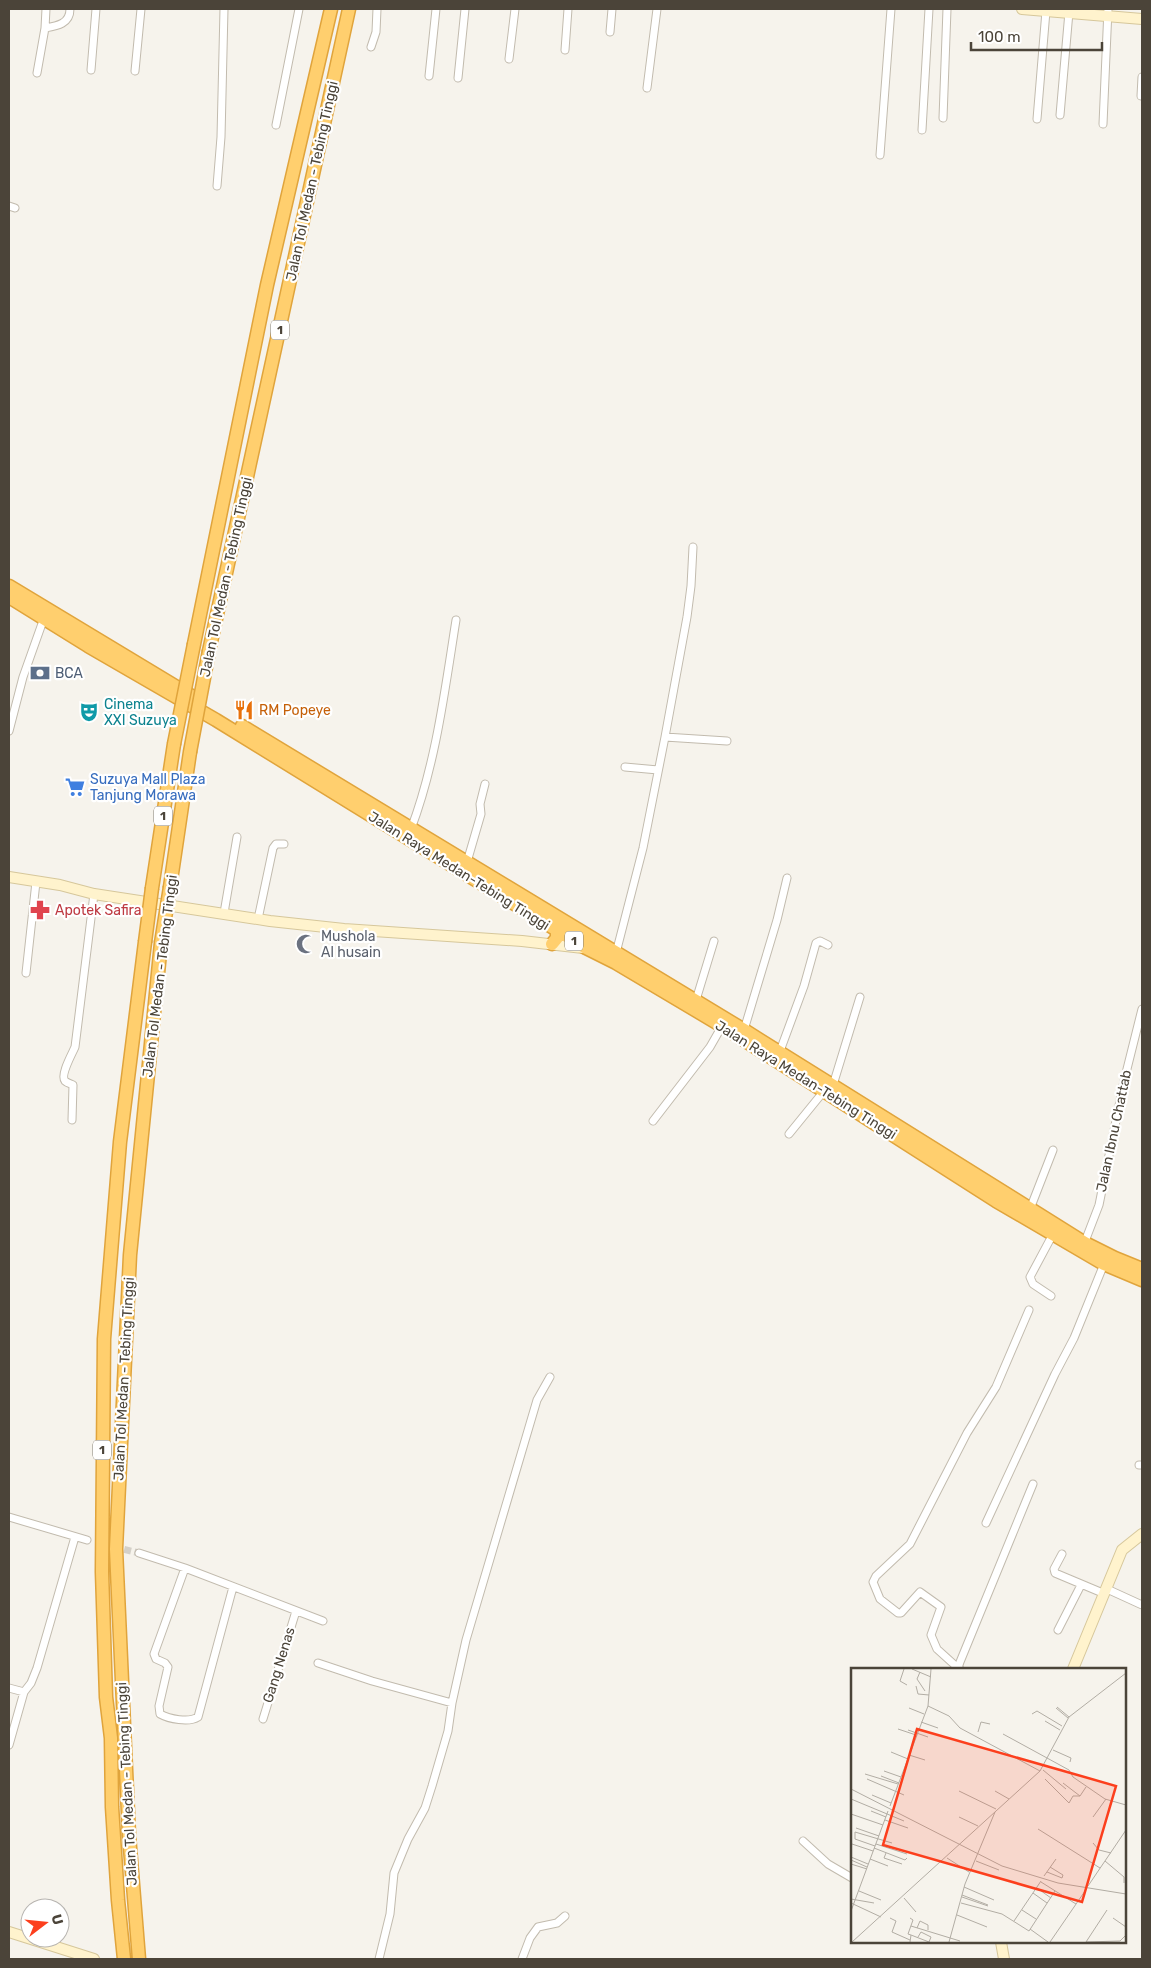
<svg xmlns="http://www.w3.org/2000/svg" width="1151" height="1968" font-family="Rubik,sans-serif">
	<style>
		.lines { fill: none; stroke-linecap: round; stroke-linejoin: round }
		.street-tunnel { stroke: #d4d0c8; stroke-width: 7; stroke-dasharray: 7 3.5; stroke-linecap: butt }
		.street-casing { stroke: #c2bbae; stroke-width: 9 }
		.secondary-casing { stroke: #d6c79b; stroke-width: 12 }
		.highway-casing { stroke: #e0a43c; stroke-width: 15 }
		.street { stroke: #fff; stroke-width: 7 }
		.secondary { stroke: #fff3cd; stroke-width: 10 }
		.highway { stroke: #ffcf6e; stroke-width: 12 }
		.highway-bridge-casing { stroke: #e0a43c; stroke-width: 15; stroke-linecap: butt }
		.highway-bridge { stroke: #ffcf6e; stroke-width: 12 }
		.labels { text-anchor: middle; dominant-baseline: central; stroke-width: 4.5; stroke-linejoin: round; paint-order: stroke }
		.shield { fill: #fff; stroke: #817c74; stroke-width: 1 }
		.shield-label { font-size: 12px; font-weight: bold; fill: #4b4439 }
		.street-label { font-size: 14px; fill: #4b4439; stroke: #fff }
		.service-label { font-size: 14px; fill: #4e5e75; stroke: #fff; text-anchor: start }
		.culture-label { font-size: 14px; fill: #0d838f; stroke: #fff; text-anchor: start }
		.food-label { font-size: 14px; fill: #c56008; stroke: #fff; text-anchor: start }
		.shop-label { font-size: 14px; fill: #366cbe; stroke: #fff; text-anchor: start }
		.health-label { font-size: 14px; fill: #be3a42; stroke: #fff; text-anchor: start }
		.worship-label { font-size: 14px; fill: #5b616d; stroke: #fff; text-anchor: start }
		.inset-road { fill: none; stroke: #b2ada4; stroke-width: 1 }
		.view { fill: #fc3f1d; fill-opacity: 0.15; stroke: #fc3f1d; stroke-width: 2.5 }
		.inset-edge { fill: none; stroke: #4b4439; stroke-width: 2.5 }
	</style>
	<rect width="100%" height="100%" fill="#f6f3ec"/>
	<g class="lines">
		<path class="street-tunnel" d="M 114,1547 L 139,1553"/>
		<defs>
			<path id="street" d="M 45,28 C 57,26 70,24 70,9
				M 610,32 L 612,9
				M 371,47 L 376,32 L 377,9
				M 565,50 L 568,9
				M 509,59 L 515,9
				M 91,70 L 96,9
				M 135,71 L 141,9
				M 37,73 L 45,28 L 46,9
				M 429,76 L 436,9
				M 458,78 L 465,9
				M 647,88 L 657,9
				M 1141,96 L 1142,77
				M 1060,115 L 1069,12
				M 943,118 L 947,9
				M 1037,119 L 1046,11
				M 1103,124 L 1108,9
				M 276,125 L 299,9
				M 922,130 L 929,9
				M 880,155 L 891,9
				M 217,186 L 221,137 L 224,9
				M 9,206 L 15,208
				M 9,731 L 23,677 L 44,618
				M 665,737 L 727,741
				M 625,767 L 658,770
				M 411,829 C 436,763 445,689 456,620
				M 467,862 L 481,814 L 480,804 L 485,784
				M 224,913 L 237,837
				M 258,919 L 273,848 L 276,844 L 284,844
				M 616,953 L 643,848 L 665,737 L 687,617 L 691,586 L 693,547
				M 26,973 L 36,882
				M 696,1000 L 714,941
				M 744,1030 L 777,920 L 787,878
				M 780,1051 L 804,986 L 816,943 L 820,941 L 828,945
				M 833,1085 L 860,997
				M 72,1120 L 73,1085 C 71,1084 67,1083 65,1081 C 60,1075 72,1054 75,1047 L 94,894
				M 653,1121 L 710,1047 L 722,1026
				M 789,1134 L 824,1091
				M 1030,1209 L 1053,1150
				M 1084,1244 L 1099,1205 L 1124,1081 L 1142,1009
				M 1051,1296 L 1033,1284 L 1030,1277 L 1053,1234
				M 1139,1465 L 1142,1465
				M 9,1517 L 87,1540
				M 986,1523 L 1055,1374 L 1074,1338 L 1104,1264
				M 139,1553 L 185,1568 L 323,1621
				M 1062,1554 L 1054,1569 L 1055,1573 L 1105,1594
				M 185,1568 L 154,1654 L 156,1659 L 165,1663 L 168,1667 L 159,1706 L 160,1714 C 169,1719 189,1723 198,1717 L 233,1587
				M 1107,1589 L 1142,1605
				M 1058,1630 L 1081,1585
				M 318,1663 L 372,1681 L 452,1703
				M 958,1668 L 937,1649 L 931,1635 L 941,1607 L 920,1592 L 901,1613 L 898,1613 L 880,1599 L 873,1582 L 876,1576 L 910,1544 L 967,1433 L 996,1387 L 1029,1310
				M 960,1669 L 958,1668 L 960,1662 L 1033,1484
				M 9,1688 L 24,1692
				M 263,1719 L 296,1611
				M 9,1745 L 24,1692 L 31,1683 L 37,1668 L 75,1537
				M 803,1841 L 828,1864 L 852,1878
				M 379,1959 L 390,1914 L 394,1873 L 408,1839 L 425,1808 L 432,1786 L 448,1731 L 452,1703 L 466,1640 L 537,1400 L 550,1377
				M 522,1959 L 530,1938 L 538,1927 L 557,1923 L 565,1916"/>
			<path id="secondary" d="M 1022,9 L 1142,19
				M 9,877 L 60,885 L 94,894 L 270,921 L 344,929 L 522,941 L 583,948
				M 1073,1669 L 1122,1550 L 1142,1534
				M 9,1932 L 94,1959
				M 1001,1942 L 1004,1959"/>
			<path id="highway" d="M 9,586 L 193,697
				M 9,597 L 88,646 L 216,720 L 586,948 L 616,963 L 722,1026 L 996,1201 L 1104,1264 L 1142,1280
				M 194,644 L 267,285 L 331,9
				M 209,651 L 349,9
				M 242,726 L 744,1030 L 1085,1243 L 1115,1258 L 1142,1269
				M 170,887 L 190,752
				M 152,888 L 174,744
				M 552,944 L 557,938 L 557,931
				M 124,1959 L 118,1900 L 112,1807 L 111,1738 L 106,1697 L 102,1572 L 104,1339 L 120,1142 L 145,942
				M 139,1959 L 129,1835 L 116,1549 L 130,1255 L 161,943"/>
		</defs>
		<use href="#street" class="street-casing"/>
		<use href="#secondary" class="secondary-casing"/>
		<use href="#highway" class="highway-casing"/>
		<use href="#street" class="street"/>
		<use href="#secondary" class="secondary"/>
		<use href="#highway" class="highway"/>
		<defs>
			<path id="highway-bridge" d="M 174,744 L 194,644
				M 190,752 L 209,651
				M 145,942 L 152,888
				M 161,943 L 170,887"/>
		</defs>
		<use href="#highway-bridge" class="highway-bridge-casing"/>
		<use href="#highway-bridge" class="highway-bridge"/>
	</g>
	<defs>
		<symbol id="bank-bare" viewBox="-9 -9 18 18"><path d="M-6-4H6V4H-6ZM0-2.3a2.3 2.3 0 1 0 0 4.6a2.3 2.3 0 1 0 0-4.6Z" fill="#5c6f8a" stroke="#fff" stroke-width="2.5" paint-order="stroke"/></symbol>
		<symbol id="restaurant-bare" viewBox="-9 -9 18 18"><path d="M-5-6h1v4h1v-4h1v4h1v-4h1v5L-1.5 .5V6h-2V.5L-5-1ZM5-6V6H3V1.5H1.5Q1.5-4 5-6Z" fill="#e8710a" stroke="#fff" stroke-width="2.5" paint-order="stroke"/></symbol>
		<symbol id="theatre-bare" viewBox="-9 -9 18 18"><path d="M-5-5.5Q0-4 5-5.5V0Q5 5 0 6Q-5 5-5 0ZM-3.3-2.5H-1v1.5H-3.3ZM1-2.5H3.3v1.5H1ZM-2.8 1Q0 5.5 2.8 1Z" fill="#0f9aa8" stroke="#fff" stroke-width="2.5" paint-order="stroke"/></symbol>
		<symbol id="supermarket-bare" viewBox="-9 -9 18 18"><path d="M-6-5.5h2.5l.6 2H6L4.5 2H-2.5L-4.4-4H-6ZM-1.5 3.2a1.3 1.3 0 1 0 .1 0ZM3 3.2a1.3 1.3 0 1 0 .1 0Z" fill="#3f7fe0" stroke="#fff" stroke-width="2.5" paint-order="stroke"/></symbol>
		<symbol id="pharmacy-bare" viewBox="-9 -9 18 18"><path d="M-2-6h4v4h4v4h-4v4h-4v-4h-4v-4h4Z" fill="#e0444e" stroke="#fff" stroke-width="2.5" paint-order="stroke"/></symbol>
		<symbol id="mosque-bare" viewBox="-9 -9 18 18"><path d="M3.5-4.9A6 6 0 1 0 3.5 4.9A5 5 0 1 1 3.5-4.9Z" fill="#6b7280" stroke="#fff" stroke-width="2.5" paint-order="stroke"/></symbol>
	</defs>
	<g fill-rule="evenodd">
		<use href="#bank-bare" x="26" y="659" width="28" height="28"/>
		<use href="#restaurant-bare" x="230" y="696" width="28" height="28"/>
		<use href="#theatre-bare" x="75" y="698" width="28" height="28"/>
		<use href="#supermarket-bare" x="61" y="773" width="28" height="28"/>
		<use href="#pharmacy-bare" x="26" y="896" width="28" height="28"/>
		<use href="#mosque-bare" x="292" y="930" width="28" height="28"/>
	</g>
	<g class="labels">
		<g class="shield">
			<rect x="271" y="320.5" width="18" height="19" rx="4"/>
			<rect x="154" y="806.5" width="18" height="19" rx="4"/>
			<rect x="565" y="931.5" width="18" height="19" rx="4"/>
			<rect x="93" y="1440.5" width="18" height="19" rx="4"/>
		</g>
		<g class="shield-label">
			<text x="280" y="330">1</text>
			<text x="163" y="816">1</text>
			<text x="574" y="941">1</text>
			<text x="102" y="1450">1</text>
		</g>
		<g class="street-label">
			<text transform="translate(312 181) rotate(-78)">Jalan Tol Medan - Tebing Tinggi</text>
			<text transform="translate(226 577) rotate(-78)">Jalan Tol Medan - Tebing Tinggi</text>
			<text transform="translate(459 871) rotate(32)">Jalan Raya Medan-Tebing Tinggi</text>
			<text transform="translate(160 976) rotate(-83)">Jalan Tol Medan - Tebing Tinggi</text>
			<text transform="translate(806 1080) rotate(32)">Jalan Raya Medan-Tebing Tinggi</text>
			<text transform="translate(1114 1131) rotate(-78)">Jalan Ibnu Chattab</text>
			<text transform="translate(124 1379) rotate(-87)">Jalan Tol Medan - Tebing Tinggi</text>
			<text transform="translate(279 1665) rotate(-73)">Gang Nenas</text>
			<text transform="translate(127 1784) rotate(-93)">Jalan Tol Medan - Tebing Tinggi</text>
		</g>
		<g class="service-label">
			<text x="55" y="673">BCA</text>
		</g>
		<g class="culture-label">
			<text x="104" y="704">Cinema<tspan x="104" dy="16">XXI Suzuya</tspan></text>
		</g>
		<g class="food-label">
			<text x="259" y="710">RM Popeye</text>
		</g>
		<g class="shop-label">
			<text x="90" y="779">Suzuya Mall Plaza<tspan x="90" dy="16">Tanjung Morawa</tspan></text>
		</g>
		<g class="health-label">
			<text x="55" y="910">Apotek Safira</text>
		</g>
		<g class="worship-label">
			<text x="321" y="936">Mushola<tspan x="321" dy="16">Al husain</tspan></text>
		</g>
	</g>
	<g transform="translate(851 1668)">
		<rect width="275" height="275" fill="#f6f3ec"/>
		<path class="inset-road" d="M 53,1 L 49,13 L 56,17M 61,1 L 80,9M 69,4 L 66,11 L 74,23M 65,18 L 67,26 L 78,27M 77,38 L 98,48 L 109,60 L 189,103M 206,39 L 218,49M 58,40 L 73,46M 205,40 L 217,50M 181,46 L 186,43 L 211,58M 194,53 L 209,62M 70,54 L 87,60M 47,61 L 65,67M 57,62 L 77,69M 127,64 L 130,54 L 139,56M 152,66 L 218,102 L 222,109 L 254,131 L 275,137M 202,82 L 220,90 L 219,94M 40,84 L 57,91M 58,87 L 74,92M 192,102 L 215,121M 33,103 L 50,109M 14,106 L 47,116M 30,108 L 48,115M 16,111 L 53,127M 194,111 L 218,135M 212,115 L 229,128 L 235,119M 0,121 L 151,198 L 207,215 L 275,226M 108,123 L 145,141M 144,123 L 158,131M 21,127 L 40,135M 0,131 L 53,153M 218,135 L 222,128 L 229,128M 39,138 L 77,38 L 80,1M 20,143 L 35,149M 0,146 L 32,157M 108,149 L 127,158M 242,149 L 255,131M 34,152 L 57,160M 5,160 L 28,168M 187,161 L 249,200M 242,175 L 248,182 L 260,185M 1,176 L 22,183M 25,176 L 56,186M 24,178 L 4,171 L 4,164 L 41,175M 23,180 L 54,192 L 56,190M 35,185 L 33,190 L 51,196M 0,189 L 17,196M 96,190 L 118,204M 19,191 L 37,198M 0,192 L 16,199M 125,193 L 148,202M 254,193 L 273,209 L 273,215M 0,196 L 16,201M 196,204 L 211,210 L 212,207 L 199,199M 193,208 L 205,191M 190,214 L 225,236M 237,218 L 275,162M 113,219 L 143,232M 186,220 L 200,230M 8,223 L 30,232M 182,225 L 196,235M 111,227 L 137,237M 111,229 L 137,238M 53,230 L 65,244M 0,231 L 23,235M 0,235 L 30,249M 110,235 L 151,246 L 178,263 L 204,223M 171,242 L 185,251M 0,243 L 37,143M 106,247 L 136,259M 39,250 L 45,253 L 41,264 L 59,272M 59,250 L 62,252 L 57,266 L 60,267 L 59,274M 262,250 L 275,259M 163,253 L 190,213M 60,258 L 109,273M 66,260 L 69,253 L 77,257 L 77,262M 179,261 L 197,274M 60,267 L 78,274M 67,269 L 70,264 L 80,269 L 78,274M 1,274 L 189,103 L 218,49 L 275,5M 98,274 L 114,216 L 144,144M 199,274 L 234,223M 235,274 L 269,273 L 275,267M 235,274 L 256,242"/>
		<path class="view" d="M 66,61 L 265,118 L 231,234 L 32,177 Z"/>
		<rect width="275" height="275" class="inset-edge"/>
	</g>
	<rect width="1151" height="1968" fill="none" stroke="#4b4439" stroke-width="20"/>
	<g transform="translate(45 1923) rotate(74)"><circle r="24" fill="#ffffff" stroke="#b7b4b0"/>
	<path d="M0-4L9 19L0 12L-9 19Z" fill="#fc3f1d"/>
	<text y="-8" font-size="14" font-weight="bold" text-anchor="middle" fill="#4b4439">U</text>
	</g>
	<path d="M971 42v8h131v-8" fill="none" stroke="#4b4439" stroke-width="2.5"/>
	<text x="978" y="42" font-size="15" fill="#4b4439" stroke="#ffffff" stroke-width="4" paint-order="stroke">100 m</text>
</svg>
